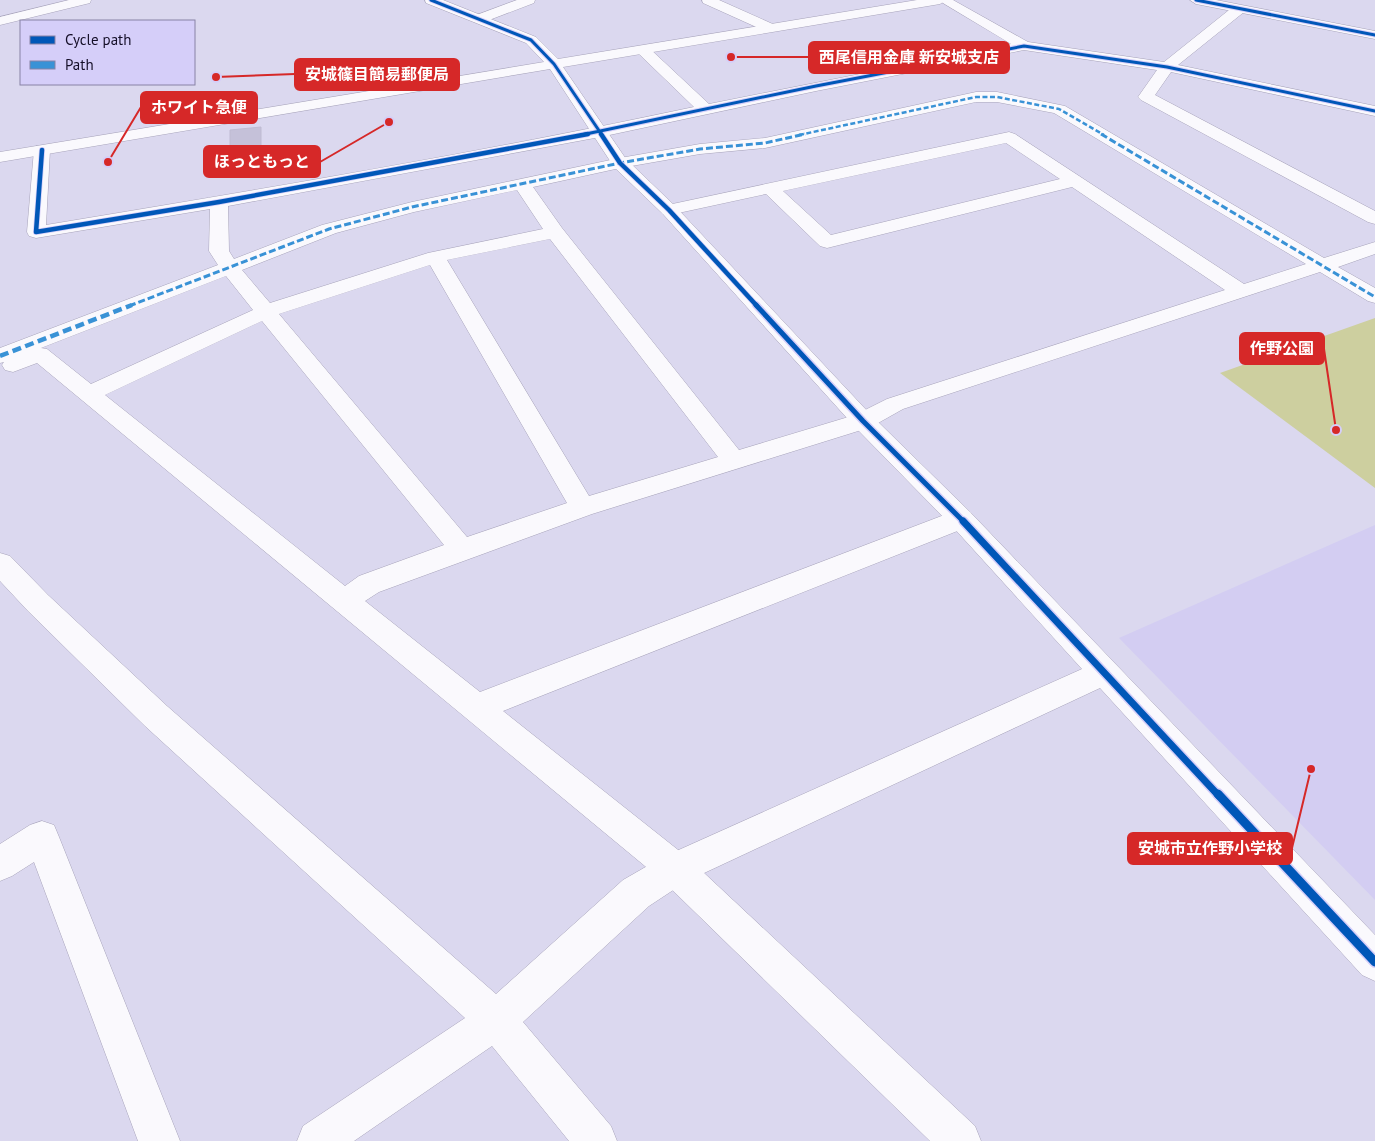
<svg xmlns="http://www.w3.org/2000/svg" width="1375" height="1141" font-family="'PT Sans','Noto Sans JP',sans-serif">
	<style>
		.built { fill: #d3cdf2 }
		.green { fill: #cdcf9f }
		.building { fill: #c5c1d9; stroke: #bfbbd2 }
		.lines { fill: none; stroke-linecap: round; stroke-linejoin: round }
		.street-casing { stroke: #a7a3ba; stroke-width: 1 }
		.secondary-casing { stroke: #a7a3ba; stroke-width: 1 }
		.street { fill: #faf9fd; fill-rule: evenodd }
		.secondary { fill: #faf9fd; fill-rule: evenodd }
		.quiet-far2 { stroke: #3992d6; stroke-width: 2.5; stroke-dasharray: 5 2.5; stroke-linecap: butt }
		.quiet-far1 { stroke: #3992d6; stroke-width: 3; stroke-dasharray: 7 3; stroke-linecap: butt }
		.quiet { stroke: #3992d6; stroke-width: 4.5; stroke-dasharray: 9 4.5; stroke-linecap: butt }
		.cycleway-far4-casing { stroke: #d5cef9; stroke-width: 5 }
		.cycleway-far3-casing { stroke: #d5cef9; stroke-width: 6 }
		.cycleway-far2-casing { stroke: #d5cef9; stroke-width: 8 }
		.cycleway-far1-casing { stroke: #d5cef9; stroke-width: 10 }
		.cycleway-casing { stroke: #d5cef9; stroke-width: 12 }
		.cycleway-far4 { stroke: #0057b8; stroke-width: 3 }
		.cycleway-far3 { stroke: #0057b8; stroke-width: 4.5 }
		.cycleway-far2 { stroke: #0057b8; stroke-width: 5 }
		.cycleway-far1 { stroke: #0057b8; stroke-width: 7 }
		.cycleway { stroke: #0057b8; stroke-width: 9 }
		.leader { fill: none; stroke: #d62828; stroke-width: 2 }
		.callout-dot { fill: #d62828; stroke: #d5cef9; stroke-width: 2 }
		.callout { fill: #d62828; stroke: #d62828; stroke-width: 2 }
		.callout-label { font-size: 16px; text-anchor: middle; font-weight: bold; fill: #fff }
	</style>
	<rect width="100%" height="100%" fill="#dbd8ef"/>
	<path class="built" d="M 1375,525 L 1375,900 L 1119,638 Z"/>
	<path class="green" d="M 1375,318 L 1375,488 L 1220,373 Z"/>
	<path class="building" d="M 261,127 L 261,154 L 230,159 L 230,130 Z"/>
	<g class="lines">
		<defs>
			<path id="street" d="M 69,0 L 91,0 L 90,3 L 0,25 L 0,17 Z
				M 517,0 L 535,0 L 534,3 L 484,22 L 474,22 L 472,19 L 474,16 Z
				M 702,0 L 719,0 L 775,25 L 777,28 L 775,31 L 765,31 L 703,3 Z
				M 938,0 L 953,0 L 1028,42 L 1164,62 L 1234,6 L 1244,6 L 1246,9 L 1244,12 L 1178,65 L 1375,106 L 1375,116 L 1171,72 L 1155,95 L 1375,211 L 1375,224 L 1368,222 L 1141,100 L 1138,97 L 1157,70 L 1024,50 L 816,91 L 600,137 L 228,206 L 229,251 L 234,259 L 322,225 L 412,202 L 620,158 L 700,144 L 765,138 L 976,92 L 997,92 L 1065,106 L 1324,258 L 1375,242 L 1375,254 L 1338,267 L 1375,288 L 1375,303 L 1368,301 L 1320,272 L 903,409 L 871,427 L 592,514 L 379,592 L 365,601 L 480,692 L 952,512 L 961,509 L 970,512 L 974,519 L 970,526 L 503,711 L 687,857 L 975,1126 L 981,1141 L 930,1141 L 663,881 L 37,363 L 13,372 L 5,370 L 2,365 L 4,362 L 0,363 L 0,348 L 218,265 L 209,251 L 210,209 L 36,238 L 29,236 L 27,232 L 34,150 L 36,146 L 48,146 L 50,150 L 46,225 C 263,189 479,153 694,107 L 638,53 L 636,50 L 638,47 L 648,47 L 709,104 L 1011,44 ZM 976,102 L 997,102 L 1054,113 L 1306,264 L 1244,284 L 1015,134 L 1009,132 L 663,206 L 660,210 L 663,214 L 669,215 L 766,194 L 820,246 L 827,248 L 1072,187 L 1225,290 L 887,399 L 855,415 L 739,450 L 562,228 L 533,187 L 620,168 L 700,154 L 765,148 ZM 1006,143 L 1060,179 L 831,235 L 783,191 ZM 517,190 L 543,229 L 428,253 L 270,303 L 242,270 L 336,233 L 414,212 ZM 550,239 L 718,457 L 589,496 L 447,260 ZM 430,265 L 567,503 L 467,537 L 279,314 ZM 226,276 L 253,310 L 91,384 L 47,349 L 41,348 ZM 262,321 L 444,545 L 359,576 L 345,586 L 105,395 Z
				M 42,821 L 54,825 L 59,837 L 180,1141 L 138,1141 L 34,862 L 12,876 L 0,881 L 0,844 L 30,825 Z"/>
			<path id="secondary" d="M 425,0 L 443,0 L 536,37 L 558,59 L 917,0 L 946,0 L 940,4 L 563,67 L 626,159 L 675,206 L 871,415 L 970,512 L 1375,935 L 1375,981 L 1362,975 L 1100,688 L 687,881 L 649,906 L 523,1022 L 611,1126 L 617,1141 L 569,1141 L 492,1046 L 354,1141 L 297,1141 L 303,1126 L 465,1018 L 145,726 L 28,611 L 0,581 L 0,553 L 10,556 L 48,595 L 167,706 L 496,994 L 623,880 L 663,857 L 1082,669 L 952,526 L 855,427 L 663,214 L 614,167 L 550,69 L 0,162 L 0,152 L 544,62 L 526,43 L 426,3 Z
				M 1190,0 L 1216,0 L 1375,31 L 1375,39 L 1196,4 Z"/>
		</defs>
		<use href="#street" class="street-casing"/>
		<use href="#secondary" class="secondary-casing"/>
		<use href="#street" class="street"/>
		<use href="#secondary" class="secondary"/>
		<path class="quiet-far2" d="M 799,135 L 976,97 L 997,97 L 1059,109 L 1104,135"/>
		<path class="quiet-far1" d="M 1101,134 L 1375,297
			M 129,306 L 329,229 L 412,207 L 620,163 L 700,149 L 765,143 L 805,134"/>
		<path class="quiet" d="M 0,356 L 132,305"/>
		<defs>
			<path id="cycleway-far4" d="M 431,0 L 531,40 L 554,64 L 602,135
				M 1196,0 L 1375,35
				M 581,135 L 816,86 L 1024,46 L 1167,67 L 1375,111"/>
			<path id="cycleway-far3" d="M 601,134 L 620,163 L 669,210 L 757,306
				M 42,150 L 36,232 L 219,202 L 588,134"/>
			<path id="cycleway-far2" d="M 756,305 L 863,421 L 964,522"/>
			<path id="cycleway-far1" d="M 963,521 L 1219,796"/>
			<path id="cycleway" d="M 1218,794 L 1375,962"/>
		</defs>
		<use href="#cycleway-far4" class="cycleway-far4-casing"/>
		<use href="#cycleway-far3" class="cycleway-far3-casing"/>
		<use href="#cycleway-far2" class="cycleway-far2-casing"/>
		<use href="#cycleway-far1" class="cycleway-far1-casing"/>
		<use href="#cycleway" class="cycleway-casing"/>
		<use href="#cycleway-far4" class="cycleway-far4"/>
		<use href="#cycleway-far3" class="cycleway-far3"/>
		<use href="#cycleway-far2" class="cycleway-far2"/>
		<use href="#cycleway-far1" class="cycleway-far1"/>
		<use href="#cycleway" class="cycleway"/>
	</g>
	<path class="leader" d="M731 57L809 57M216 77L295 74M108 162L141 107M389 122L320 162M1336 430L1324 349M1311 769L1292 848"/>
	<g class="callout-dot">
		<circle cx="731" cy="57" r="5"/>
		<circle cx="216" cy="77" r="5"/>
		<circle cx="108" cy="162" r="5"/>
		<circle cx="389" cy="122" r="5"/>
		<circle cx="1336" cy="430" r="5"/>
		<circle cx="1311" cy="769" r="5"/>
	</g>
	<g class="callout">
		<rect x="809" y="42" width="200" height="31" rx="5"/>
		<rect x="295" y="59" width="164" height="31" rx="5"/>
		<rect x="141" y="92" width="116" height="31" rx="5"/>
		<rect x="204" y="146" width="116" height="31" rx="5"/>
		<rect x="1240" y="333" width="84" height="31" rx="5"/>
		<rect x="1128" y="833" width="164" height="31" rx="5"/>
	</g>
	<g class="callout-label">
		<text x="909" y="63">西尾信用金庫 新安城支店</text>
		<text x="377" y="80">安城篠目簡易郵便局</text>
		<text x="199" y="113">ホワイト急便</text>
		<text x="262" y="167">ほっともっと</text>
		<text x="1282" y="354">作野公園</text>
		<text x="1210" y="854">安城市立作野小学校</text>
	</g>
	<rect x="20" y="20" width="175" height="65" fill="#d5cef9" stroke="#8882a5"/>
	<rect x="30" y="36" width="25" height="8" fill="#0057b8" stroke="#8882a5"/>
	<text x="65" y="45" font-size="15" fill="#150f28">Cycle path</text>
	<rect x="30" y="61" width="25" height="8" fill="#3992d6" stroke="#8882a5"/>
	<text x="65" y="70" font-size="15" fill="#150f28">Path</text>
</svg>
